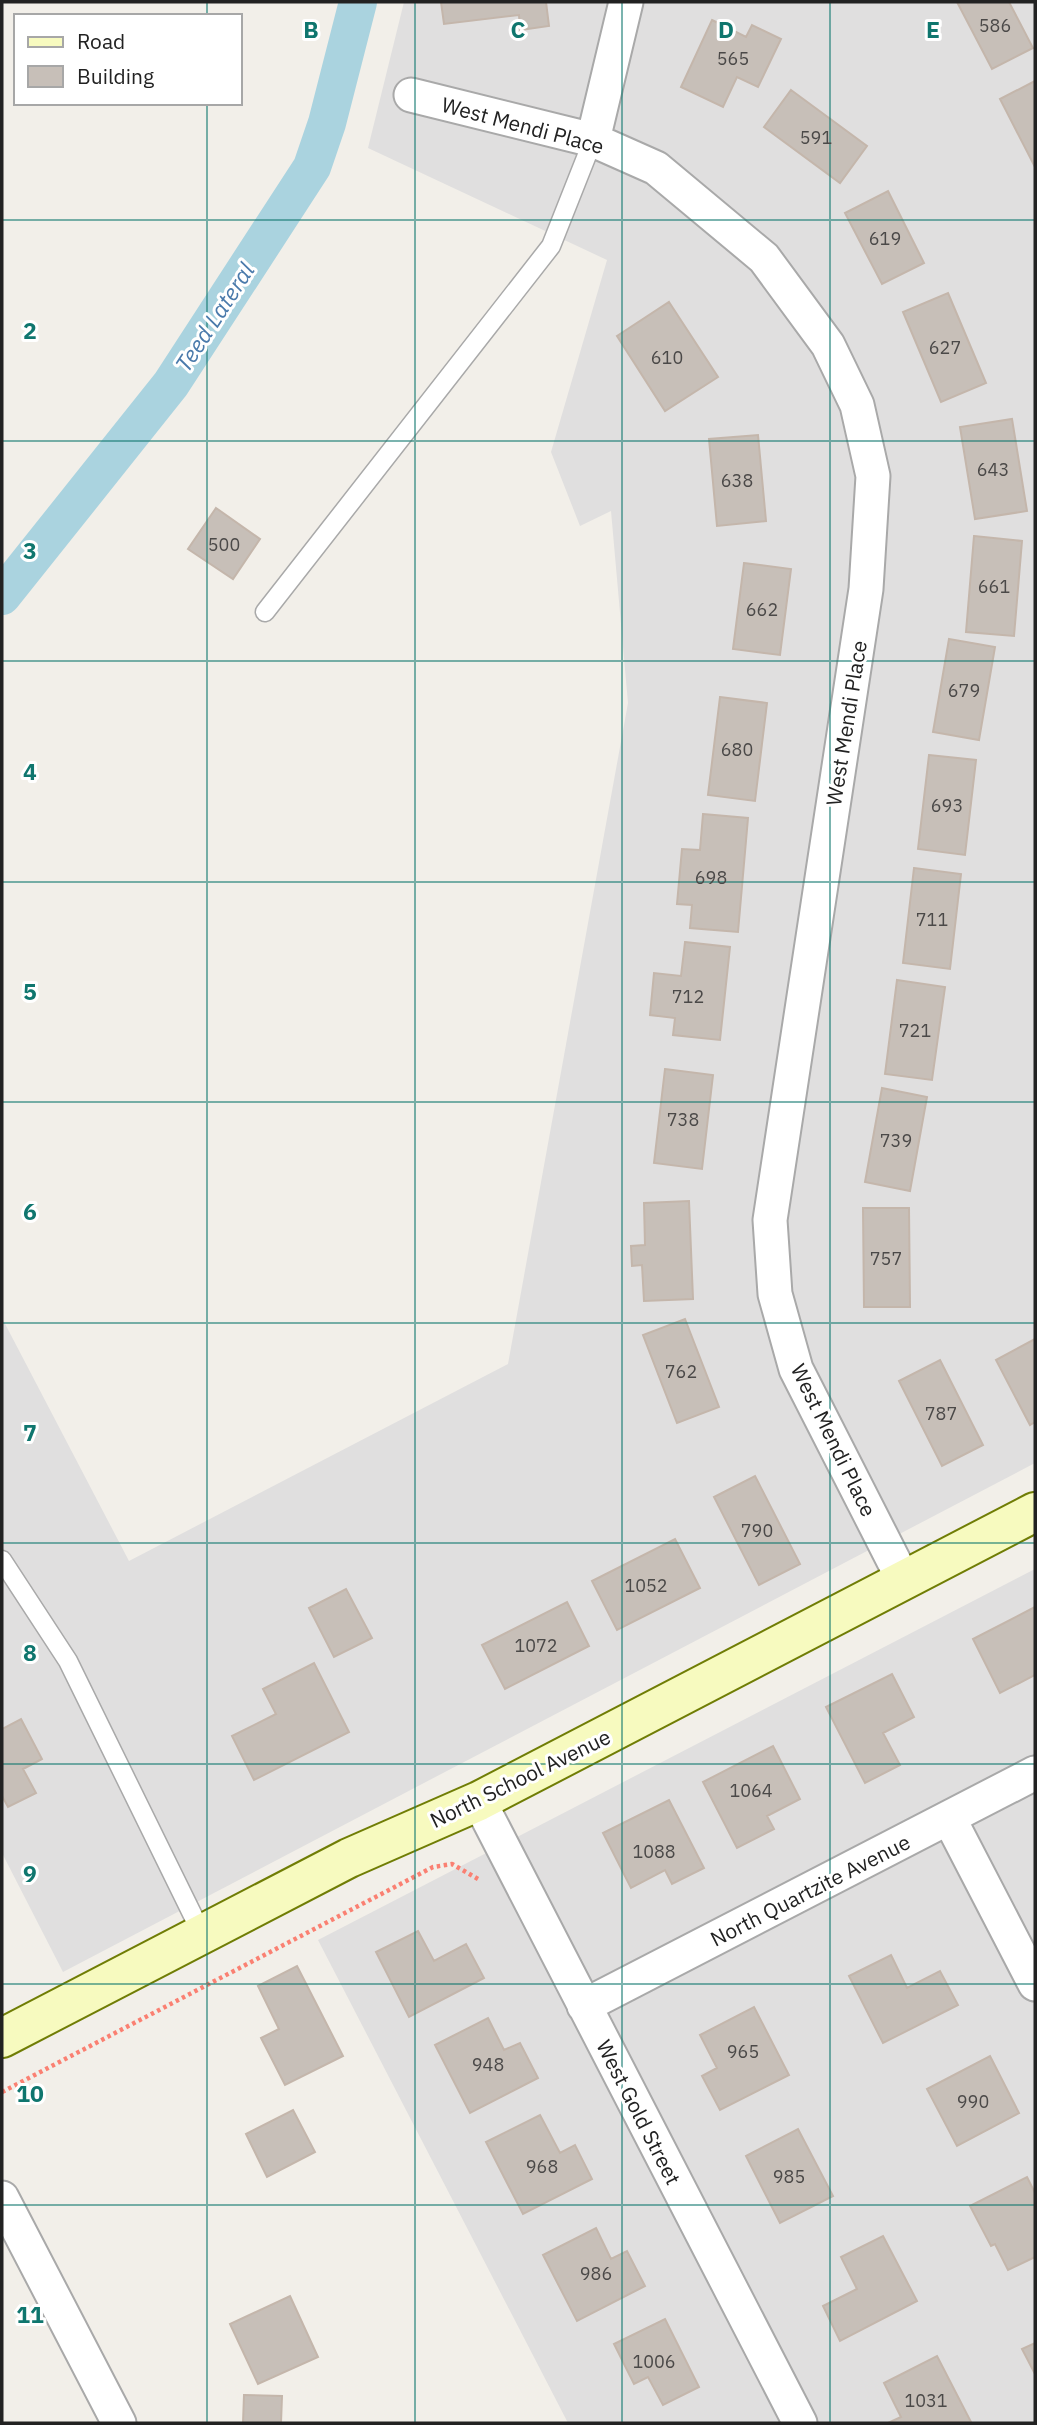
<svg xmlns="http://www.w3.org/2000/svg" width="1037" height="2425" font-family="'IBM Plex Sans',sans-serif">
	<style>
		.residential { fill: #e0dfdf }
		.lines { fill: none; stroke-linecap: round; stroke-linejoin: round }
		.canal { stroke: #aad3df; stroke-width: 38 }
		.building { fill: #c7bfb8; stroke: #c4b6ab; stroke-width: 2 }
		.lane-casing { stroke: #a9a9a9; stroke-width: 21 }
		.street-casing { stroke: #a9a9a9; stroke-width: 37 }
		.secondary-casing { stroke: #707d05; stroke-width: 42 }
		.path { stroke: #fa8072; stroke-width: 4.5; stroke-dasharray: 3.5 3.5; stroke-linecap: butt }
		.lane { stroke: #fff; stroke-width: 18 }
		.street { stroke: #fff; stroke-width: 33 }
		.secondary { stroke: #f7fabf; stroke-width: 38 }
		.grid { fill: none; stroke: #0f766e; stroke-width: 2; stroke-opacity: 0.55 }
		.labels { text-anchor: middle; dominant-baseline: central; stroke-width: 6; stroke-linejoin: round; paint-order: stroke }
		.number-label { font-size: 18px; fill: #4b4948 }
		.street-label { font-size: 21px; fill: #222; stroke: #fff }
		.water-label { font-size: 23px; font-style: italic; fill: #4a7aab; stroke: #fff }
		.grid-label { font-size: 23px; text-anchor: middle; font-weight: bold; fill: #0f766e; stroke: #fff; stroke-width: 6; stroke-linejoin: round; paint-order: stroke }
	</style>
	<rect width="100%" height="100%" fill="#f2efe9"/>
	<path class="residential" d="M 404,2 L 1035,2 L 1035,1463 L 63,1972 L 2,1853 L 2,1318 L 129,1561 L 508,1364 L 628,703 L 611,511 L 580,526 L 551,452 L 607,260 L 368,148 Z
		M 1035,1569 L 1035,2423 L 568,2423 L 318,1940 Z"/>
	<g class="lines">
		<path class="canal" d="M 2,596 L 171,384 L 312,167 L 327,123 L 358,2"/>
	</g>
	<path class="building" d="M 441,2 L 546,2 L 549,26 L 520,30 L 519,15 L 444,24 Z
		M 957,2 L 1009,2 L 1033,48 L 992,69 Z
		M 712,20 L 746,37 L 752,25 L 781,39 L 758,87 L 737,77 L 723,107 L 681,87 Z
		M 1035,81 L 1035,167 L 1000,99 Z
		M 791,90 L 867,146 L 840,183 L 764,127 Z
		M 888,191 L 924,263 L 882,284 L 845,213 Z
		M 948,293 L 986,383 L 941,402 L 903,312 Z
		M 669,302 L 718,377 L 665,411 L 617,336 Z
		M 1012,419 L 1027,511 L 975,519 L 960,427 Z
		M 758,435 L 766,521 L 717,526 L 709,439 Z
		M 216,508 L 260,539 L 233,579 L 188,549 Z
		M 974,536 L 1022,541 L 1014,636 L 966,632 Z
		M 744,563 L 791,569 L 780,655 L 733,649 Z
		M 949,639 L 995,647 L 979,740 L 933,732 Z
		M 720,697 L 767,703 L 755,801 L 708,795 Z
		M 929,755 L 976,760 L 965,855 L 918,849 Z
		M 703,814 L 748,818 L 738,932 L 690,928 L 692,905 L 677,904 L 682,849 L 700,850 Z
		M 914,868 L 961,874 L 950,969 L 903,963 Z
		M 685,942 L 730,947 L 720,1040 L 673,1035 L 675,1018 L 650,1015 L 654,973 L 681,976 Z
		M 897,980 L 945,987 L 932,1080 L 885,1074 Z
		M 665,1069 L 713,1075 L 702,1169 L 654,1163 Z
		M 882,1088 L 927,1097 L 910,1191 L 865,1182 Z
		M 689,1201 L 693,1299 L 644,1301 L 642,1265 L 632,1266 L 631,1246 L 645,1245 L 644,1203 Z
		M 863,1208 L 909,1208 L 910,1307 L 864,1307 Z
		M 685,1319 L 719,1407 L 677,1423 L 643,1335 Z
		M 1035,1339 L 1035,1422 L 1030,1425 L 996,1360 Z
		M 940,1360 L 983,1445 L 942,1466 L 899,1381 Z
		M 755,1476 L 800,1564 L 759,1585 L 714,1497 Z
		M 675,1539 L 700,1588 L 617,1630 L 592,1581 Z
		M 346,1589 L 372,1638 L 334,1657 L 309,1608 Z
		M 567,1602 L 589,1646 L 505,1689 L 482,1645 Z
		M 1035,1607 L 1035,1675 L 1000,1693 L 973,1639 Z
		M 314,1663 L 349,1732 L 254,1780 L 232,1736 L 276,1714 L 263,1689 Z
		M 892,1674 L 914,1717 L 883,1733 L 900,1765 L 865,1783 L 826,1707 Z
		M 21,1719 L 42,1759 L 23,1769 L 36,1793 L 8,1807 L 2,1796 L 2,1729 Z
		M 773,1746 L 800,1799 L 767,1816 L 774,1829 L 737,1848 L 703,1782 Z
		M 669,1800 L 704,1868 L 672,1884 L 665,1870 L 631,1888 L 603,1833 Z
		M 418,1931 L 434,1961 L 466,1944 L 484,1978 L 409,2017 L 376,1952 Z
		M 891,1955 L 907,1988 L 940,1971 L 958,2005 L 883,2043 L 849,1976 Z
		M 297,1966 L 343,2056 L 285,2085 L 261,2038 L 279,2029 L 258,1986 Z
		M 754,2007 L 789,2075 L 720,2110 L 702,2076 L 717,2068 L 700,2035 Z
		M 488,2018 L 504,2050 L 520,2043 L 538,2078 L 470,2113 L 435,2045 Z
		M 990,2056 L 1019,2113 L 957,2146 L 927,2089 Z
		M 293,2110 L 315,2152 L 267,2177 L 246,2134 Z
		M 540,2115 L 560,2153 L 575,2145 L 592,2179 L 523,2214 L 486,2142 Z
		M 798,2129 L 833,2196 L 780,2223 L 746,2156 Z
		M 1027,2177 L 1035,2193 L 1035,2257 L 1008,2270 L 995,2244 L 991,2246 L 970,2206 Z
		M 596,2228 L 611,2259 L 627,2251 L 645,2286 L 577,2321 L 543,2255 Z
		M 883,2236 L 917,2301 L 840,2341 L 823,2306 L 857,2289 L 841,2257 Z
		M 290,2296 L 318,2357 L 258,2384 L 230,2324 Z
		M 665,2319 L 699,2387 L 663,2405 L 648,2377 L 634,2384 L 614,2344 Z
		M 1035,2343 L 1035,2374 L 1022,2349 Z
		M 937,2356 L 971,2422 L 888,2423 L 901,2417 L 884,2383 Z
		M 244,2395 L 282,2396 L 281,2423 L 243,2423 Z"/>
	<g class="lines">
		<defs>
			<path id="lane" d="M 265,612 L 551,246 L 593,140
				M 2,1560 L 68,1661 L 202,1934"/>
			<path id="street" d="M 411,95 L 593,140 L 656,168 L 764,258 L 828,345 L 857,405 L 873,476 L 866,589 L 770,1220 L 775,1294 L 796,1369 L 904,1581
				M 593,140 L 626,2
				M 479,1801 L 800,2423
				M 949,1818 L 1035,1984
				M 584,2006 L 1035,1773
				M 2,2198 L 119,2423"/>
			<path id="secondary" d="M 2,2038 L 349,1858 L 479,1801 L 1035,1512"/>
		</defs>
		<use href="#lane" class="lane-casing"/>
		<use href="#street" class="street-casing"/>
		<use href="#secondary" class="secondary-casing"/>
		<path class="path" d="M 2,2092 L 433,1867 L 452,1864 L 478,1879"/>
		<use href="#lane" class="lane"/>
		<use href="#street" class="street"/>
		<use href="#secondary" class="secondary"/>
	</g>
	<path class="grid" d="M 207,2 L 207,16M 415,2 L 415,2423M 622,2 L 622,2423M 830,2 L 830,2423M 207,103 L 207,2423M 2,220 L 1035,220M 2,441 L 1035,441M 2,661 L 1035,661M 2,882 L 1035,882M 2,1102 L 1035,1102M 2,1323 L 1035,1323M 2,1543 L 1035,1543M 2,1764 L 1035,1764M 2,1984 L 1035,1984M 2,2205 L 1035,2205"/>
	<g class="labels">
		<g class="number-label">
			<text x="995" y="25">586</text>
			<text x="733" y="58">565</text>
			<text x="816" y="137">591</text>
			<text x="885" y="238">619</text>
			<text x="945" y="347">627</text>
			<text x="667" y="357">610</text>
			<text x="993" y="469">643</text>
			<text x="737" y="480">638</text>
			<text x="224" y="544">500</text>
			<text x="994" y="586">661</text>
			<text x="762" y="609">662</text>
			<text x="964" y="690">679</text>
			<text x="737" y="749">680</text>
			<text x="947" y="805">693</text>
			<text x="711" y="877">698</text>
			<text x="932" y="919">711</text>
			<text x="688" y="996">712</text>
			<text x="915" y="1030">721</text>
			<text x="683" y="1119">738</text>
			<text x="896" y="1140">739</text>
			<text x="886" y="1258">757</text>
			<text x="681" y="1371">762</text>
			<text x="941" y="1413">787</text>
			<text x="757" y="1530">790</text>
			<text x="646" y="1585">1052</text>
			<text x="536" y="1645">1072</text>
			<text x="751" y="1790">1064</text>
			<text x="654" y="1851">1088</text>
			<text x="743" y="2051">965</text>
			<text x="488" y="2064">948</text>
			<text x="973" y="2101">990</text>
			<text x="542" y="2166">968</text>
			<text x="789" y="2176">985</text>
			<text x="596" y="2273">986</text>
			<text x="654" y="2361">1006</text>
			<text x="926" y="2400">1031</text>
		</g>
		<g class="street-label">
			<text transform="translate(523 125) rotate(15)">West Mendi Place</text>
			<text transform="translate(846 723) rotate(-81)">West Mendi Place</text>
			<text transform="translate(834 1440) rotate(64)">West Mendi Place</text>
			<text transform="translate(520 1778) rotate(-26)">North School Avenue</text>
			<text transform="translate(810 1890) rotate(-27)">North Quartzite Avenue</text>
			<text transform="translate(639 2112) rotate(63)">West Gold Street</text>
		</g>
		<g class="water-label">
			<text transform="translate(214 317) rotate(-57)">Teed Lateral</text>
		</g>
	</g>
	<g class="grid-label">
		<text x="311" y="38">B</text>
		<text x="518" y="38">C</text>
		<text x="726" y="38">D</text>
		<text x="933" y="38">E</text>
		<text x="30" y="339">2</text>
		<text x="30" y="559">3</text>
		<text x="30" y="780">4</text>
		<text x="30" y="1000">5</text>
		<text x="30" y="1220">6</text>
		<text x="30" y="1441">7</text>
		<text x="30" y="1661">8</text>
		<text x="30" y="1882">9</text>
		<text x="30" y="2102">10</text>
		<text x="30" y="2323">11</text>
	</g>
	<rect width="1037" height="2425" fill="none" stroke="#222222" stroke-width="7"/>
	<rect x="14" y="14" width="228" height="91" fill="#ffffff" stroke="#a7a7a7" stroke-width="2"/>
	<rect x="28" y="37" width="35" height="10" fill="#f7fabf" stroke="#a7a7a7" stroke-width="2"/>
	<text x="77" y="49" font-size="21" fill="#222222">Road</text>
	<rect x="28" y="66" width="35" height="21" fill="#c7bfb8" stroke="#a7a7a7" stroke-width="2"/>
	<text x="77" y="84" font-size="21" fill="#222222">Building</text>
</svg>
